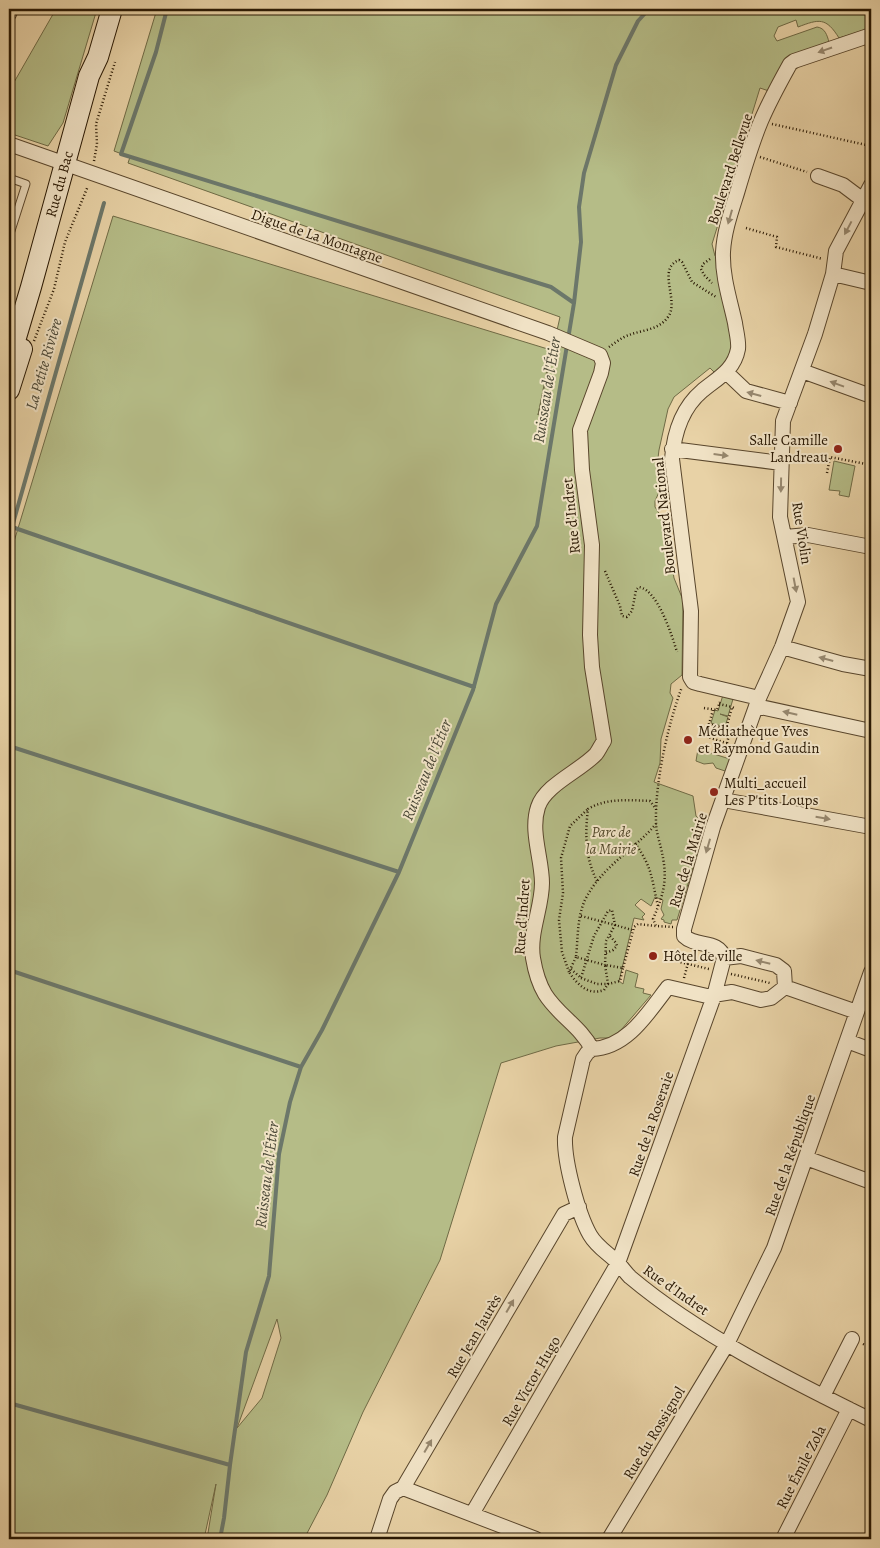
<svg xmlns="http://www.w3.org/2000/svg" width="880" height="1548" font-family="Alegreya,serif">
	<style>
		.green { fill: #b5bc87; stroke: #6f6a45; fill-rule: evenodd }
		.lines { fill: none; stroke-linecap: round; stroke-linejoin: round }
		.stream { stroke: #6c776a; stroke-width: 4 }
		.lane-casing { stroke: #59462c; stroke-width: 9 }
		.street-casing { stroke: #59462c; stroke-width: 16 }
		.secondary-casing { stroke: #291803; stroke-width: 22 }
		.path { stroke: #291803; stroke-width: 2.5; stroke-dasharray: 1 2.5; stroke-linecap: butt }
		.lane { stroke: #f0e2c5; stroke-width: 7 }
		.street { stroke: #f0e2c5; stroke-width: 14 }
		.secondary { stroke: #f0e2c5; stroke-width: 20 }
		.oneway { fill: #96876e }
		.poi-dot { fill: #8f2418; stroke: #f0e2c5; stroke-width: 2 }
		.labels { text-anchor: middle; dominant-baseline: central; stroke-width: 4; stroke-linejoin: round; paint-order: stroke }
		.street-label { font-size: 15px; fill: #291803; stroke: #f0e2c5 }
		.poi-label { font-size: 15px; fill: #291803; stroke: #f0e2c5; text-anchor: start }
		.park-label { font-size: 15px; font-style: italic; fill: #53492b; stroke: #f0e2c5 }
		.water-label { font-size: 16px; font-style: italic; fill: #4a4736; stroke: #f0e2c5 }
	</style>
	<rect width="100%" height="100%" fill="#e8d2a6"/>
	<filter id="stains"><feTurbulence type="fractalNoise" baseFrequency=".004" numOctaves="4"/><feColorMatrix values="0 0 0 0 .2 0 0 0 0 .09 0 0 0 0 .02 0 0 0 .5 -.17"/></filter>
	<radialGradient id="worn" r=".72"><stop offset=".6" stop-color="#630" stop-opacity="0"/><stop offset="1" stop-color="#630" stop-opacity=".3"/></radialGradient>
	<path class="green" d="M 56,9 L 97,9 L 63,123 L 48,146 L 9,133 L 9,91 Z
		M 157,9 L 871,9 L 871,29 L 839,38 C 826,17 819,19 798,27 L 796,20 L 778,27 L 774,36 L 777,41 L 817,27 C 825,28 827,35 829,42 L 793,55 L 769,91 L 760,88 L 712,244 L 715,256 L 718,255 L 731,335 L 732,353 L 716,374 L 710,368 L 674,397 L 668,409 L 659,450 L 658,458 L 664,469 L 664,481 L 655,501 L 655,507 L 664,521 L 674,578 L 683,600 L 682,675 L 671,684 L 670,693 L 673,698 L 661,739 L 660,763 L 654,782 L 693,796 L 696,816 L 706,825 L 677,920 L 672,920 L 671,924 L 664,922 L 664,920 L 661,919 L 664,915 L 661,909 L 663,900 L 655,897 L 651,906 L 641,899 L 635,905 L 645,914 L 642,917 L 644,920 L 634,918 L 619,981 L 623,984 L 626,970 L 638,974 L 635,987 L 644,989 L 643,993 L 651,995 L 621,1030 L 611,1038 L 600,1038 L 556,1046 L 501,1063 L 440,1260 L 363,1412 L 327,1495 L 304,1539 L 207,1539 L 216,1484 L 204,1539 L 9,1539 L 9,558 L 113,216 L 551,350 L 538,415 L 560,317 L 128,163 L 130,157 L 114,151 ZM 277,1319 L 281,1338 L 262,1398 L 237,1428 Z
		M 834,461 L 855,466 L 849,497 L 839,495 L 840,491 L 829,490 Z
		M 723,695 L 733,699 L 728,716 L 720,714 L 728,717 L 725,727 L 711,723 L 715,710 L 718,711 Z
		M 698,749 L 733,760 L 728,772 L 716,768 L 713,763 L 704,764 L 696,761 Z"/>
	<g class="lines">
		<path class="stream" d="M 167,9 L 156,52 L 121,154 L 551,287 L 574,303
			M 12,527 L 474,687
			M 9,533 L 12,527 L 104,203
			M 9,746 L 399,872
			M 9,970 L 301,1067
			M 9,1403 L 230,1465
			M 220,1539 L 224,1518 L 230,1465 L 246,1352 L 269,1276 L 279,1154 L 290,1102 L 301,1067 L 322,1030 L 399,872 L 473,690 L 496,604 L 537,526 L 574,303 L 581,242 L 579,207 L 584,173 L 616,65 L 638,21 L 649,9"/>
		<defs>
			<path id="lane" d="M 9,178 L 26,184 L 9,237"/>
			<path id="street" d="M 9,14 L 11,9
				M 9,144 L 548,333 L 600,355 L 603,363 L 601,373 L 580,430 L 582,470 L 592,545 L 590,635 L 592,667 L 604,741 C 601,745 599,750 596,754 C 580,771 545,785 538,807 C 530,831 542,859 542,883 C 542,908 529,933 533,958 C 535,970 539,984 545,994 C 558,1015 581,1027 592,1049
				M 818,176 L 843,185 L 863,200
				M 833,274 L 871,283
				M 802,371 L 871,396
				M 726,372 L 746,391 L 790,403
				M 672,449 L 781,463
				M 785,537 L 808,535 L 871,547
				M 782,647 L 843,664 L 871,669
				M 759,698 L 700,684 L 693,682 L 690,677 L 691,611 L 672,459 C 674,433 682,408 702,391 C 716,379 734,371 738,349 C 739,341 736,331 735,323 C 730,300 722,276 723,252 C 724,232 731,212 737,193 C 744,169 751,145 761,121 C 769,102 780,82 790,64 L 794,61 L 871,35
				M 756,706 L 871,731
				M 723,800 L 871,827
				M 785,987 L 857,1012
				M 847,1041 L 871,1050
				M 592,1049 L 587,1053 L 583,1059 L 565,1137 C 564,1161 578,1214 590,1235 C 597,1247 608,1253 617,1262 C 622,1267 625,1272 630,1277 C 699,1335 790,1380 871,1420
				M 592,1049 C 627,1048 648,1013 668,987 L 707,996 L 732,992 L 761,1000 L 771,998 L 785,987 L 784,971 L 776,965 L 741,956 L 724,958
				M 806,1158 L 871,1182
				M 823,1396 L 852,1339
				M 403,1488 L 536,1539
				M 472,1514 L 618,1263 L 714,996 L 724,958 C 719,939 696,948 684,936 L 684,929 L 713,827 L 759,698 L 782,647 L 798,602 L 780,517 L 783,421 L 815,334 L 833,274 L 836,251 L 871,185
				M 377,1539 L 390,1499 L 395,1492 L 403,1488 L 564,1214 L 579,1207
				M 609,1539 L 727,1344 L 774,1248 L 871,972
				M 783,1539 L 849,1409"/>
			<g id="secondary">
				<path id="s1" d="M 9,361 L 31,287 L 89,76 L 98,57 L 112,9"/>
				<path d="M 9,390 L 22,349"/>
			</g>
		</defs>
		<use href="#lane" class="lane-casing"/>
		<use href="#street" class="street-casing"/>
		<use href="#secondary" class="secondary-casing"/>
		<path class="path" d="M 772,124 L 871,146
			M 760,157 L 807,172
			M 94,161 L 97,144 L 96,124 L 115,62
			M 746,228 L 777,237 L 776,247 L 823,259
			M 710,259 L 703,264 L 701,269 L 704,275 L 712,283
			M 34,341 L 54,289 L 65,242 L 88,186
			M 609,347 C 615,343 622,337 629,335 C 642,330 659,330 668,317 C 680,301 656,269 679,260 L 682,262 L 692,282 L 716,297
			M 9,421 L 13,405
			M 827,473 L 830,457 L 871,465
			M 605,571 L 620,606 L 622,616 L 627,617 L 632,611 L 636,590 L 639,587 C 658,590 672,636 677,652
			M 719,704 L 732,707
			M 704,708 L 717,710 L 720,702
			M 713,710 L 709,724 L 726,729 L 732,707 L 734,708
			M 709,724 L 705,736 L 729,744
			M 727,743 L 730,731
			M 635,843 C 653,869 651,877 658,906
			M 597,881 C 585,858 585,833 588,809 C 606,798 629,800 650,801 L 656,809
			M 581,916 L 615,925 L 606,941 L 605,965 L 576,957 C 578,939 577,917 585,900 C 601,867 633,851 656,824
			M 673,927 L 656,926 L 653,919 C 665,891 668,878 661,848 C 659,840 656,831 656,822 C 655,782 668,724 682,687
			M 606,953 L 613,950 L 617,946 L 616,943 L 610,936
			M 576,957 L 569,972 C 577,984 588,996 604,990 L 608,984 L 620,981 L 623,968
			M 667,959 L 709,969
			M 571,969 L 581,978 L 594,936 L 608,911 L 612,910 L 615,925 L 632,930
			M 569,972 L 562,952 L 559,920 L 563,893 L 561,858 L 570,826 L 588,809
			M 731,974 L 770,983
			M 581,978 L 597,984 L 608,984 L 605,965 L 623,968 L 634,927 L 638,924 L 656,926
			M 684,978 L 691,952
			M 863,1344 L 871,1348"/>
		<use href="#lane" class="lane"/>
		<use href="#street" class="street"/>
		<use href="#secondary" class="secondary"/>
	</g>
	<defs><path id="oneway-solid" d="M-6-.8H1V-3.2L6.5 0L1 3.2V.8H-6Z" transform="scale(1.25)"/></defs>
	<g class="oneway">
		<use href="#oneway-solid" transform="translate(825 50) rotate(161)"/>
		<use href="#oneway-solid" transform="translate(730 217) rotate(106)"/>
		<use href="#oneway-solid" transform="translate(848 228) rotate(118)"/>
		<use href="#oneway-solid" transform="translate(837 384) rotate(-160)"/>
		<use href="#oneway-solid" transform="translate(754 394) rotate(-165)"/>
		<use href="#oneway-solid" transform="translate(721 455) rotate(7)"/>
		<use href="#oneway-solid" transform="translate(781 485) rotate(91)"/>
		<use href="#oneway-solid" transform="translate(795 585) rotate(79)"/>
		<use href="#oneway-solid" transform="translate(826 659) rotate(-165)"/>
		<use href="#oneway-solid" transform="translate(790 713) rotate(-167)"/>
		<use href="#oneway-solid" transform="translate(823 818) rotate(10)"/>
		<use href="#oneway-solid" transform="translate(708 846) rotate(106)"/>
		<use href="#oneway-solid" transform="translate(763 962) rotate(-166)"/>
		<use href="#oneway-solid" transform="translate(510 1306) rotate(-60)"/>
		<use href="#oneway-solid" transform="translate(428 1446) rotate(-60)"/>
	</g>
	<g class="poi-dot">
		<circle cx="838" cy="449" r="5"/>
		<circle cx="688" cy="740" r="5"/>
		<circle cx="714" cy="792" r="5"/>
		<circle cx="653" cy="956" r="5"/>
	</g>
	<g class="labels">
		<g class="street-label">
			<text transform="translate(730 169) rotate(-72)">Boulevard Bellevue</text>
			<text stroke="none"><textPath href="#s1" startOffset="184">Rue du Bac</textPath></text>
			<text transform="translate(317 236) rotate(19)">Digue de La Montagne</text>
			<text transform="translate(571 516) rotate(-96)">Rue d'Indret</text>
			<text transform="translate(664 516) rotate(-96)">Boulevard National</text>
			<text transform="translate(802 533) rotate(81)">Rue Violin</text>
			<text transform="translate(688 860) rotate(-73)">Rue de la Mairie</text>
			<text transform="translate(522 917) rotate(-86)">Rue d'Indret</text>
			<text transform="translate(651 1124) rotate(-71)">Rue de la Roseraie</text>
			<text transform="translate(790 1155) rotate(-71)">Rue de la République</text>
			<text transform="translate(676 1290) rotate(35)">Rue d'Indret</text>
			<text transform="translate(474 1336) rotate(-60)">Rue Jean Jaurès</text>
			<text transform="translate(531 1381) rotate(-60)">Rue Victor Hugo</text>
			<text transform="translate(654 1433) rotate(-59)">Rue du Rossignol</text>
			<text transform="translate(801 1467) rotate(-63)">Rue Émile Zola</text>
		</g>
		<g class="poi-label">
			<text x="828" y="440" text-anchor="end">Salle Camille<tspan x="828" dy="17">Landreau</tspan></text>
			<text x="698" y="731">Médiathèque Yves<tspan x="698" dy="17">et Raymond Gaudin</tspan></text>
			<text x="724" y="783">Multi_accueil<tspan x="724" dy="17">Les P'tits Loups</tspan></text>
			<text x="663" y="956">Hôtel de ville</text>
		</g>
		<g class="park-label">
			<text x="611" y="832">Parc de<tspan x="611" dy="17">la Mairie</tspan></text>
		</g>
		<g class="water-label">
			<text transform="translate(44 364) rotate(-74)">La Petite Rivière</text>
			<text transform="translate(547 390) rotate(-81)">Ruisseau de l'Étier</text>
			<text transform="translate(427 770) rotate(-68)">Ruisseau de l'Étier</text>
			<text transform="translate(267 1175) rotate(-83)">Ruisseau de l'Étier</text>
		</g>
	</g>
	<rect width="880" height="1548" fill="none" stroke="#e8d2a6" stroke-width="30"/>
	<rect x="10" y="10" width="860" height="1528" fill="none" stroke="#291803" stroke-width="2.5"/>
	<rect x="15" y="15" width="850" height="1518" fill="none" stroke="#291803"/>
	<rect width="100%" height="100%" filter="url(#stains)"/>
	<rect width="100%" height="100%" fill="url(#worn)"/>
</svg>
